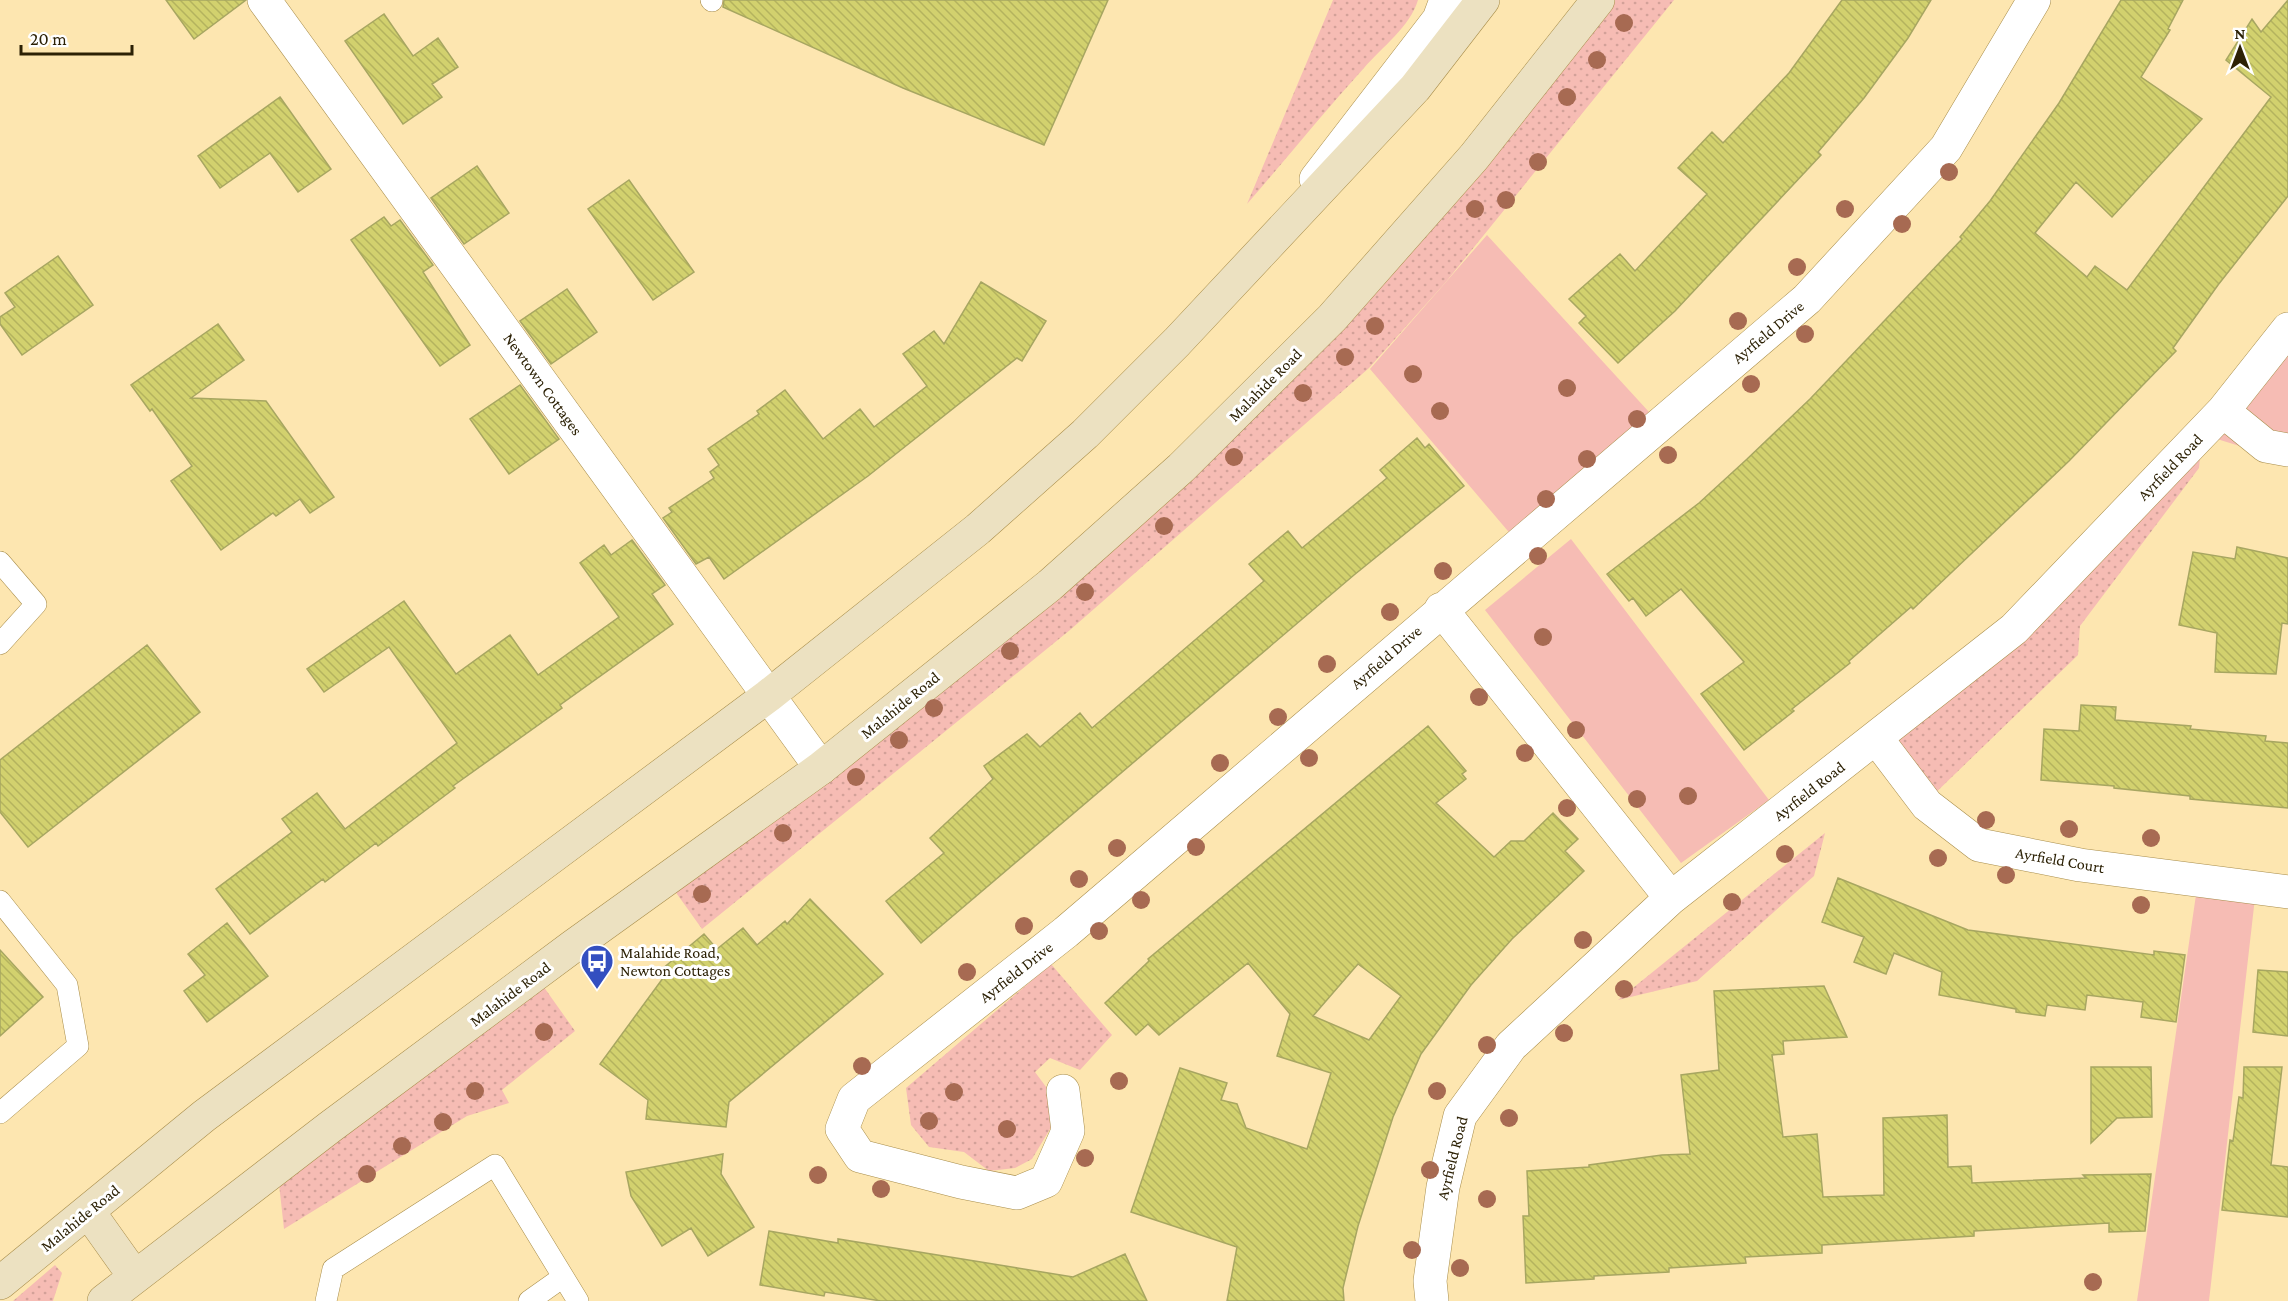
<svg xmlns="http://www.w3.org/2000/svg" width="2288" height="1301" font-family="'Crimson Pro',serif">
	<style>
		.grass { fill: url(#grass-dots) }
		.green { fill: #f6bcb4 }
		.building { fill: url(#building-back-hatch); stroke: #a7a661; stroke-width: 1.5; fill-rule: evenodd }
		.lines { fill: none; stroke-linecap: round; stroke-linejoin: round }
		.service-casing { stroke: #a88d4a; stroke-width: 22 }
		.minor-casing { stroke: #a88d4a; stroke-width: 34 }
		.secondary-casing { stroke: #a88d4a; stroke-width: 34 }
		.service { stroke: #fff; stroke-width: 21 }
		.minor { stroke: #fff; stroke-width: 33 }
		.secondary { stroke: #ece1c1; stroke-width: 33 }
		.tree { fill: #a76a52 }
		.labels { text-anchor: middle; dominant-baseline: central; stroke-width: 6; stroke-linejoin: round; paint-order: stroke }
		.street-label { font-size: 16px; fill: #2c2105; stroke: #fff }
		.poi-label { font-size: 16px; fill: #2c2105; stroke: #fff; text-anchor: start }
	</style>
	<defs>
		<pattern id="grass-dots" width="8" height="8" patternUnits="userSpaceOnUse" patternTransform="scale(1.5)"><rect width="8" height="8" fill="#f6bcb4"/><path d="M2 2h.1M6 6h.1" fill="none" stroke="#d3a199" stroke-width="1.8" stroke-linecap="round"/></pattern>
		<pattern id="building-back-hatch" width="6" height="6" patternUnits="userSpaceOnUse" patternTransform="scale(1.5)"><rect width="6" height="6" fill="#d2d16e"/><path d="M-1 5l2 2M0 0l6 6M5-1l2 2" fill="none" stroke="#b4b35e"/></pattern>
	</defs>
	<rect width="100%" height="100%" fill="#fde6b0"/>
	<path class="grass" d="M 1333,0 L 1418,0 C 1410,27 1382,47 1364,68 C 1324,112 1286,159 1247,204 Z
		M 1599,0 L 1674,0 L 1445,283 L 1369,368 L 1070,630 L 702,929 L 667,880 L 1181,468 Z
		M 2202,437 L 2199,468 L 2080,626 L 2078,655 L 1925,803 L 1878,739 Z
		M 1825,833 L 1814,876 L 1697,981 L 1618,1000 Z
		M 1051,964 L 1112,1035 L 1080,1070 L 1050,1058 L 1035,1072 L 1055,1099 L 1053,1124 L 1032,1159 L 1015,1168 L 989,1171 L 964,1152 L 929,1147 L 911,1125 L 906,1088 Z
		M 536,976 L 575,1031 L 502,1090 L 509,1103 L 467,1116 L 284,1229 L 277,1166 Z
		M 55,1265 L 62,1273 L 53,1301 L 13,1301 Z"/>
	<path class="green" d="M 1487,235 L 1660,424 L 1519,544 L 1370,369 Z
		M 2288,330 L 2288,458 L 2272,456 L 2204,435 Z
		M 1571,539 L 1769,800 L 1681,863 L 1485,610 Z
		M 2198,881 L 2256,889 L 2209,1301 L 2137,1301 Z"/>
	<path class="building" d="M 166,0 L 246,0 L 194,39 Z
		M 724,0 L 1108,0 L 1044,145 L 903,88 L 723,7 Z
		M 1842,0 L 1931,0 L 1908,38 L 1864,98 L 1818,152 L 1821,155 L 1675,311 L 1618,363 L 1579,323 L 1586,316 L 1569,299 L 1620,254 L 1635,271 L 1707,194 L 1678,168 L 1712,132 L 1723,143 L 1789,73 Z
		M 2121,0 L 2183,0 L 2168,29 L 2170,30 L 2141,77 L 2202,119 L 2112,217 L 2076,182 L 2035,233 L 2087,277 L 2095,266 L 2127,290 L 2271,97 L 2226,60 L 2252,19 L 2261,32 L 2288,0 L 2288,196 L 2218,285 L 2173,348 L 2176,351 L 2069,461 L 1913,609 L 1911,607 L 1849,661 L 1850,663 L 1792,709 L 1794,711 L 1744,750 L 1701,694 L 1744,662 L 1681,589 L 1646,616 L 1633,598 L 1629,601 L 1607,574 L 1699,503 L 1746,460 L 1810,399 L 1962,239 L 1960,237 L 1990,201 L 2059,103 Z
		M 384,14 L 413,56 L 438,38 L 458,67 L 432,84 L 442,97 L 403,124 L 345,41 Z
		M 280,97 L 331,169 L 298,192 L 270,153 L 220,188 L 198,156 Z
		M 477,166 L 509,213 L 464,244 L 431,198 Z
		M 629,180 L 694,272 L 653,300 L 588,209 Z
		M 384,217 L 391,226 L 400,220 L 433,265 L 423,272 L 470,345 L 440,366 L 351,240 Z
		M 58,256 L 93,305 L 22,355 L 0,324 L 0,317 L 15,307 L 5,293 Z
		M 981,282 L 1046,321 L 1022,361 L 1017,358 L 868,476 L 724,579 L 709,557 L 696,564 L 663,518 L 672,512 L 669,508 L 714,478 L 710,472 L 719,465 L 708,449 L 759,414 L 757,411 L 785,390 L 823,439 L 860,409 L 874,427 L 927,386 L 903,354 L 934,331 L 944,344 Z
		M 567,289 L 597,332 L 551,364 L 520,321 Z
		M 218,324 L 244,360 L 191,398 L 266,401 L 334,497 L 310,513 L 300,499 L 276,516 L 273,513 L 221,550 L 171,481 L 192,466 L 152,409 L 150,411 L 131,385 Z
		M 520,385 L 559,439 L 509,474 L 470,419 Z
		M 1417,438 L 1425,448 L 1429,444 L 1464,486 L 1354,575 L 921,943 L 886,901 L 944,853 L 930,838 L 993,779 L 984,766 L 1027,734 L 1040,747 L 1080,713 L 1092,728 L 1264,581 L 1249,564 L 1288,531 L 1302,548 L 1387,478 L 1380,470 Z
		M 632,540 L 665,585 L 652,594 L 673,624 L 560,705 L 562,708 L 453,786 L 455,788 L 378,846 L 376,843 L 325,882 L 323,879 L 250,934 L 216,889 L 292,832 L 282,819 L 317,793 L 345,829 L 457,743 L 389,647 L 324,692 L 307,669 L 404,601 L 456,674 L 510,635 L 538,675 L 619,617 L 580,563 L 604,545 L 611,555 Z
		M 2237,547 L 2288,558 L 2288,624 L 2282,623 L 2276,674 L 2215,672 L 2217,633 L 2179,625 L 2193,552 L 2235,559 Z
		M 147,645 L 200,712 L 28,847 L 0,812 L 0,760 Z
		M 2081,705 L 2116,707 L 2115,720 L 2191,726 L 2190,729 L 2266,736 L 2265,741 L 2288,743 L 2288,808 L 2190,799 L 2190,796 L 2114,788 L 2114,786 L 2041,780 L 2044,729 L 2079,731 Z
		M 1428,726 L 1466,771 L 1462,774 L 1466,779 L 1436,803 L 1494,857 L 1511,841 L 1524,841 L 1553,813 L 1578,839 L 1565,851 L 1584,871 L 1512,939 L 1471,985 L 1421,1054 L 1393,1117 L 1358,1226 L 1343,1288 L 1344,1301 L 1227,1301 L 1237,1247 L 1131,1212 L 1180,1068 L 1227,1083 L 1221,1100 L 1237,1104 L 1246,1128 L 1307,1149 L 1331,1073 L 1277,1056 L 1290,1014 L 1248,963 L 1159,1035 L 1148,1024 L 1136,1035 L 1105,1003 L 1149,961 L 1148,959 ZM 1358,964 L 1401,996 L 1369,1040 L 1313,1016 Z
		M 1838,878 L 1968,930 L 2154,955 L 2154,951 L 2185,955 L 2176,1022 L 2141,1017 L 2143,1002 L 2087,995 L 2085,1010 L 2047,1005 L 2045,1016 L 2016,1012 L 2016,1009 L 1939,995 L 1942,972 L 1894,953 L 1886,974 L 1854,962 L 1864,937 L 1822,922 Z
		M 810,899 L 883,974 L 729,1102 L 726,1127 L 646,1119 L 648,1100 L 600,1064 L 666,974 L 662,969 L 704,934 L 717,949 L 743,928 L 757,945 L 785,921 L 787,924 Z
		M 227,923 L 268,976 L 207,1022 L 184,991 L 205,975 L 188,954 Z
		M 0,950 L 43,997 L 0,1036 Z
		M 2258,970 L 2288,972 L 2288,1036 L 2253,1032 Z
		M 1824,986 L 1847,1037 L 1783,1041 L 1784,1054 L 1772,1055 L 1783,1137 L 1817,1134 L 1823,1197 L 1884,1195 L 1883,1118 L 1947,1115 L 1948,1167 L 1971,1166 L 1972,1183 L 2086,1178 L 2083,1175 L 2151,1174 L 2145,1231 L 2109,1232 L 2109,1223 L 1974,1231 L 1974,1236 L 1822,1245 L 1822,1253 L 1745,1257 L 1746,1263 L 1669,1268 L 1669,1272 L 1594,1276 L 1594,1279 L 1526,1283 L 1523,1216 L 1529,1216 L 1527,1171 L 1589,1167 L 1589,1165 L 1662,1155 L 1690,1154 L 1681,1075 L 1719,1070 L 1714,991 Z
		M 2091,1067 L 2151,1067 L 2152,1117 L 2117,1118 L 2091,1143 Z
		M 2244,1067 L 2282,1067 L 2271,1165 L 2288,1167 L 2288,1217 L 2222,1210 L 2230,1140 L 2233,1141 L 2239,1097 L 2243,1098 Z
		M 723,1154 L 721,1174 L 754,1227 L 708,1256 L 691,1228 L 662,1246 L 631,1196 L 626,1172 Z
		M 769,1231 L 838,1243 L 838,1239 L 1073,1277 L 1125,1254 L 1147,1301 L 881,1301 L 825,1292 L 824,1296 L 760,1285 Z"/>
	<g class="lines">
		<defs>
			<path id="service" d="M 711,0 L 712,1
				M 0,562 L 36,604 L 0,644
				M 0,901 L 67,985 L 78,1046 L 0,1113
				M 326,1301 L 333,1269 L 495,1165 L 578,1301
				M 529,1301 L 563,1277"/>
			<path id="minor" d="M 264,0 L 821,768
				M 1316,179 L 1439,19 L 1446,0
				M 2223,411 L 2266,446 L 2288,450
				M 1441,609 L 1671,898
				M 1877,739 L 1927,805 L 1979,845 L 2080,865 L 2288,892
				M 1063,1091 L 1068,1131 L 1046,1181 L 1017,1193 L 961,1182 L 860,1156 L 842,1129 L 854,1099 L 1066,932 L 1807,299 L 1946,148 L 2034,0
				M 1432,1301 L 1430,1281 L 1443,1187 L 1460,1116 L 1511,1046 L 1671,898 L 2014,629 L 2223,411 L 2288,329"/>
			<path id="secondary" d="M 88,1211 L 135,1277
				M 0,1283 L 204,1116 L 768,696 L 978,529 L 1085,434 L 1177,342 L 1415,88 L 1483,0
				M 104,1301 L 330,1127 L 572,947 L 821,768 L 1050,585 L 1181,468 L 1332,318 L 1474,157 L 1598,0"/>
		</defs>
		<use href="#service" class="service-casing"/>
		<use href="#minor" class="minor-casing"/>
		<use href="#secondary" class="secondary-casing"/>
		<use href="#service" class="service"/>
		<use href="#minor" class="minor"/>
		<use href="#secondary" class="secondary"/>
	</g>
	<g class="tree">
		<circle cx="1624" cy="23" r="9"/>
		<circle cx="1597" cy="60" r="9"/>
		<circle cx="1567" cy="97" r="9"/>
		<circle cx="1538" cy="162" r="9"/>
		<circle cx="1949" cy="172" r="9"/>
		<circle cx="1506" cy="200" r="9"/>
		<circle cx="1475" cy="209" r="9"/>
		<circle cx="1845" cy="209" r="9"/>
		<circle cx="1902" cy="224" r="9"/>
		<circle cx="1797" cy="267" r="9"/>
		<circle cx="1738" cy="321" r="9"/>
		<circle cx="1375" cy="326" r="9"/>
		<circle cx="1805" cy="334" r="9"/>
		<circle cx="1345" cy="357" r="9"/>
		<circle cx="1413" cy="374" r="9"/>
		<circle cx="1751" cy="384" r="9"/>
		<circle cx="1567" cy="388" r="9"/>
		<circle cx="1303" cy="393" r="9"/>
		<circle cx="1440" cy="411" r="9"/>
		<circle cx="1637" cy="419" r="9"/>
		<circle cx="1668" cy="455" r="9"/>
		<circle cx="1234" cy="457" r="9"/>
		<circle cx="1587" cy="459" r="9"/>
		<circle cx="1546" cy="499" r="9"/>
		<circle cx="1164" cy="526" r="9"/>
		<circle cx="1538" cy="556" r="9"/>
		<circle cx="1443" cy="571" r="9"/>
		<circle cx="1085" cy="592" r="9"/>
		<circle cx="1390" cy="612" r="9"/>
		<circle cx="1543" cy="637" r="9"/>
		<circle cx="1010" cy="651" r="9"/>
		<circle cx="1327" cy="664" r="9"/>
		<circle cx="1479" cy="697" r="9"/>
		<circle cx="934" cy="708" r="9"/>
		<circle cx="1278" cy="717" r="9"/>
		<circle cx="1576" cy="730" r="9"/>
		<circle cx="899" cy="740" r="9"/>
		<circle cx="1525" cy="753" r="9"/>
		<circle cx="1309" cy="758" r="9"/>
		<circle cx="1220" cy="763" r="9"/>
		<circle cx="856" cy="777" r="9"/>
		<circle cx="1688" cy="796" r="9"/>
		<circle cx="1637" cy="799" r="9"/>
		<circle cx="1567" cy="808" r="9"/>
		<circle cx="1986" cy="820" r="9"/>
		<circle cx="2069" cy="829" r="9"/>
		<circle cx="783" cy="833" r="9"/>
		<circle cx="2151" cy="838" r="9"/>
		<circle cx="1196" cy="847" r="9"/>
		<circle cx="1117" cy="848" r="9"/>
		<circle cx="1785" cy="854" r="9"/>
		<circle cx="1938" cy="858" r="9"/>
		<circle cx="2006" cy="875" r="9"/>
		<circle cx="1079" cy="879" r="9"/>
		<circle cx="702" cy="894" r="9"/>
		<circle cx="1141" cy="900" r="9"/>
		<circle cx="1732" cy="902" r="9"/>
		<circle cx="2141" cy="905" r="9"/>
		<circle cx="1024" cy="926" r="9"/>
		<circle cx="1099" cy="931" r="9"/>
		<circle cx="1583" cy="940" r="9"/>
		<circle cx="967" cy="972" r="9"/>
		<circle cx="1624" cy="989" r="9"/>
		<circle cx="544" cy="1032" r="9"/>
		<circle cx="1564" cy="1033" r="9"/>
		<circle cx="1487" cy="1045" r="9"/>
		<circle cx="862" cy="1066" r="9"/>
		<circle cx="1119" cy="1081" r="9"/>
		<circle cx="475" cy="1091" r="9"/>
		<circle cx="1437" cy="1091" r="9"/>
		<circle cx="954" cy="1092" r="9"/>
		<circle cx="1509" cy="1118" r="9"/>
		<circle cx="929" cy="1121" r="9"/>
		<circle cx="443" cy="1122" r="9"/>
		<circle cx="1007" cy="1129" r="9"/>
		<circle cx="402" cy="1146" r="9"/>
		<circle cx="1085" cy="1158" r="9"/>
		<circle cx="1430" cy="1170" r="9"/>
		<circle cx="367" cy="1174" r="9"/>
		<circle cx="818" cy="1175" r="9"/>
		<circle cx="881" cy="1189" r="9"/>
		<circle cx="1487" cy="1199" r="9"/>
		<circle cx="1412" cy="1250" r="9"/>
		<circle cx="1460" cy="1268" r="9"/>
		<circle cx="2093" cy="1282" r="9"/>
	</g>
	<defs>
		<symbol id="bus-pin" viewBox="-11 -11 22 30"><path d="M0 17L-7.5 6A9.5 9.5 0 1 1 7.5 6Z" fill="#334fc0" stroke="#fff"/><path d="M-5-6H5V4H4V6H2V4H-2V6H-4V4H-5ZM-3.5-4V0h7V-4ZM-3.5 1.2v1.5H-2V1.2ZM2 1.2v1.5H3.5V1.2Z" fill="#fff"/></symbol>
	</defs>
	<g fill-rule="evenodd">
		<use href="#bus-pin" x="578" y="942" width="38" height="52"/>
	</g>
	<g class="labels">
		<g class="street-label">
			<text transform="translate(1768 332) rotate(-40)">Ayrfield Drive</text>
			<text transform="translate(543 384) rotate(54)">Newtown Cottages</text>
			<text transform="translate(1265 385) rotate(-45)">Malahide Road</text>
			<text transform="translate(2170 467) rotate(-46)">Ayrfield Road</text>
			<text transform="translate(1386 657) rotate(-41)">Ayrfield Drive</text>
			<text transform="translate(900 705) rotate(-39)">Malahide Road</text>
			<text transform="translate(1809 791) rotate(-38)">Ayrfield Road</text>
			<text transform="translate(2060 860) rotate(10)">Ayrfield Court</text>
			<text transform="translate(1016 972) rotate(-38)">Ayrfield Drive</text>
			<text transform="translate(510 994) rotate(-37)">Malahide Road</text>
			<text transform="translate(1452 1158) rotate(-76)">Ayrfield Road</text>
			<text transform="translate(80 1218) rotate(-39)">Malahide Road</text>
		</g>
		<g class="poi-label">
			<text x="620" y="952">Malahide Road,<tspan x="620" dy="18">Newton Cottages</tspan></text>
		</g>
	</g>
	<g transform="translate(2240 48)" stroke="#ffffff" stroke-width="4.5" paint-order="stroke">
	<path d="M0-4.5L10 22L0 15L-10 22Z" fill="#2c2105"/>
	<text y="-9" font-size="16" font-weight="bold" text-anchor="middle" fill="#2c2105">N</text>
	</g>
	<path d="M21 45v9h111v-9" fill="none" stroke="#2c2105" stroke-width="3"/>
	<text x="30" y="45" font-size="18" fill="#2c2105" stroke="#ffffff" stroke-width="4.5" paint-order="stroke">20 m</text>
</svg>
